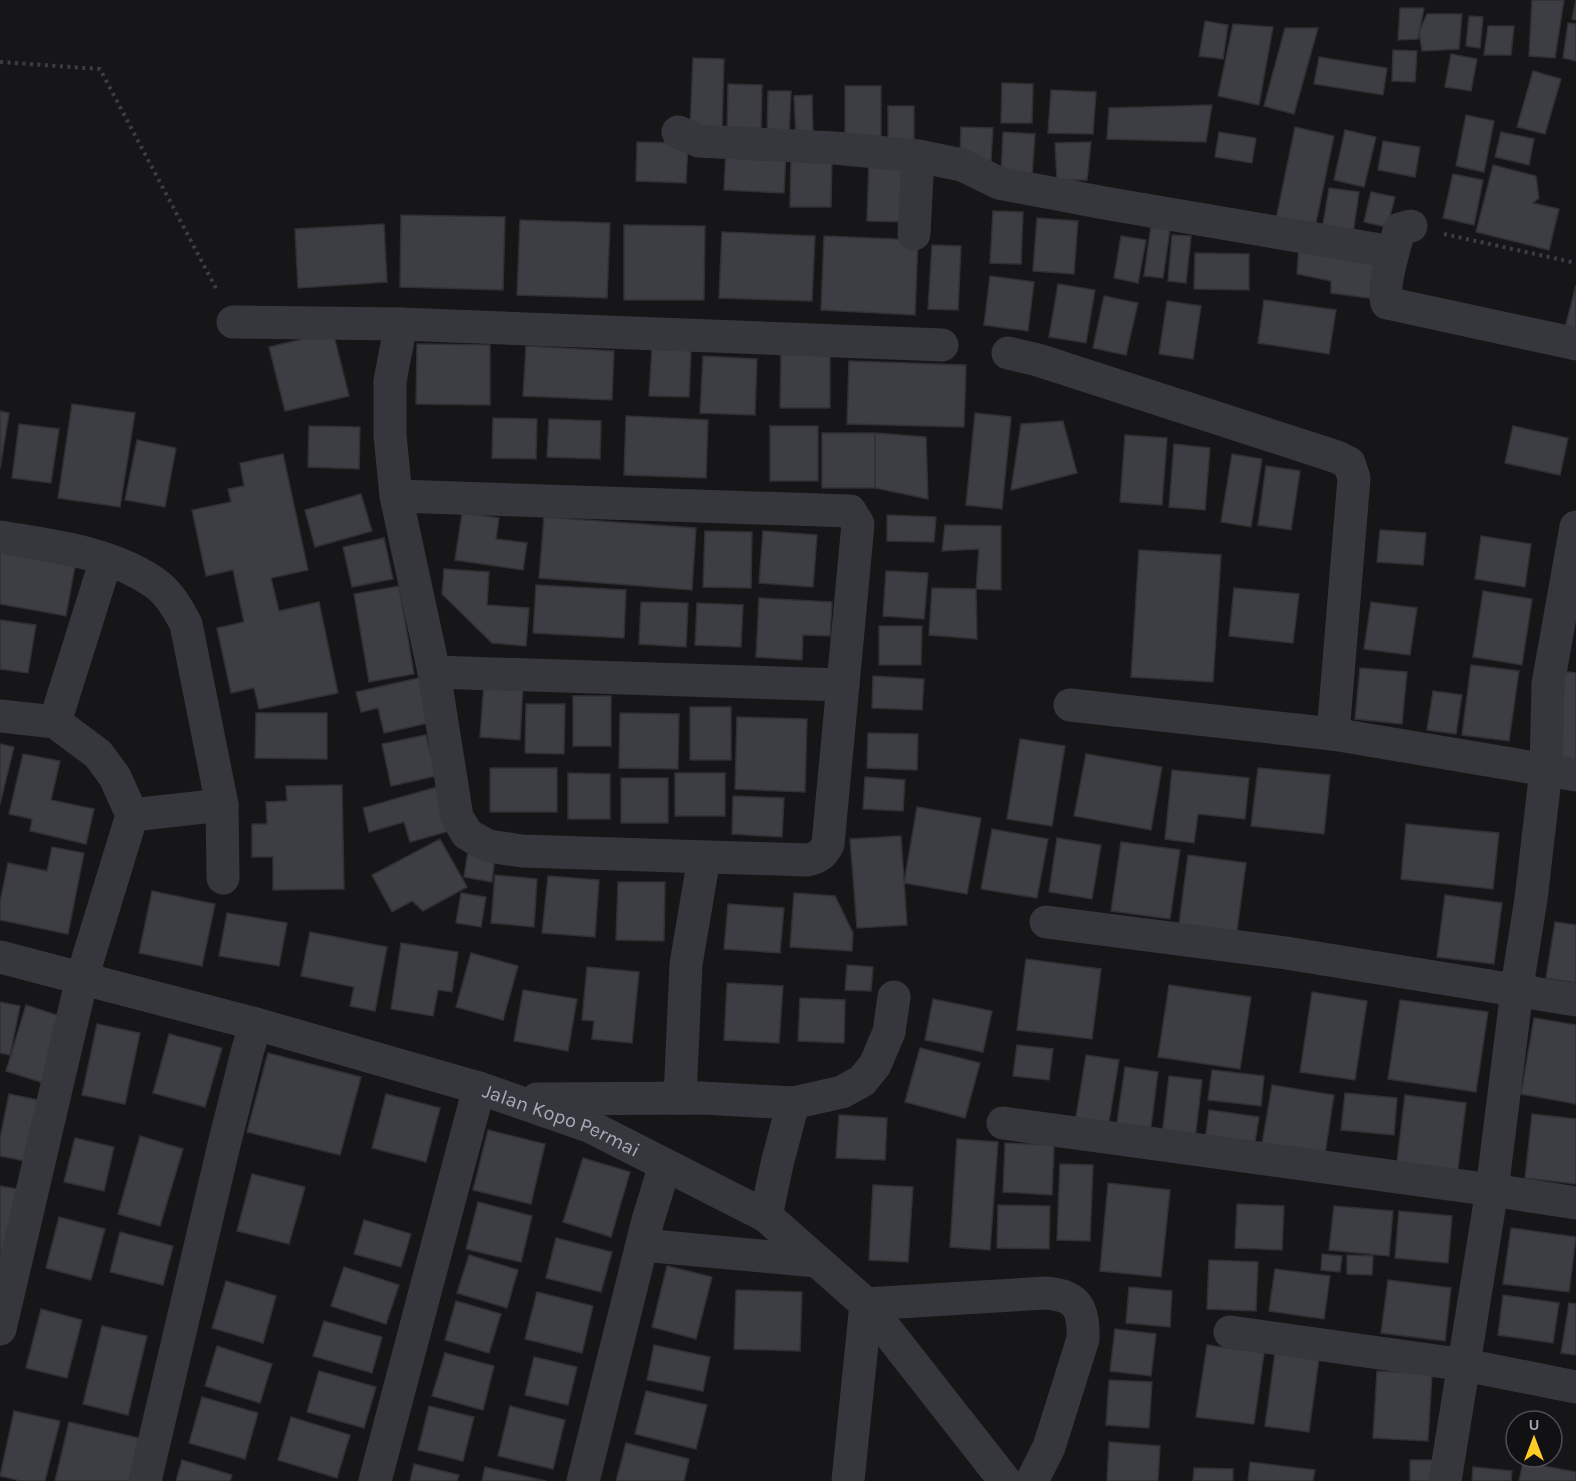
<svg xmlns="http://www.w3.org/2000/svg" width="1576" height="1481" font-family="Karla,sans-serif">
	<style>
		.building { fill: #3d3e43; stroke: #303034; stroke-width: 1.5 }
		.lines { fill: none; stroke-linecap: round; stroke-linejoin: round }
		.path { stroke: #3c3e45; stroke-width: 4; stroke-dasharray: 3 4.5; stroke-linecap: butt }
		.minor { stroke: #36373d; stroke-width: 33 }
		.labels { text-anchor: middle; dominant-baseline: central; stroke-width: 4.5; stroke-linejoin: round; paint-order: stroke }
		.street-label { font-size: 20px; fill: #a6aab9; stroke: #111113 }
	</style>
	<rect width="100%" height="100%" fill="#161618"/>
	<path class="building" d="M 1532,0 L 1564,0 L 1555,58 L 1529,56 Z
		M 1576,0 L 1576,20 L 1572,19 Z
		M 1400,8 L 1424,8 L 1418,39 L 1398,40 Z
		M 1427,14 L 1462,14 L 1459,49 L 1422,51 L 1419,32 Z
		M 1469,16 L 1483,17 L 1480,48 L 1466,46 Z
		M 1205,21 L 1228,25 L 1223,59 L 1199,56 Z
		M 1568,23 L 1576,24 L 1576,61 L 1563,58 Z
		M 1233,24 L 1273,27 L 1259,105 L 1218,96 Z
		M 1488,26 L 1514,26 L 1511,55 L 1484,55 Z
		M 1285,28 L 1318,28 L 1294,114 L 1264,106 Z
		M 1393,50 L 1417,51 L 1415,82 L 1392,81 Z
		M 1451,54 L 1477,59 L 1471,91 L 1445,87 Z
		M 1319,57 L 1387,68 L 1383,95 L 1314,84 Z
		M 693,58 L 724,59 L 722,130 L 690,128 Z
		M 1533,71 L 1561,79 L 1545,134 L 1517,127 Z
		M 1002,83 L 1033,84 L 1032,123 L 1001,123 Z
		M 728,84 L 762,85 L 761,134 L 727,133 Z
		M 845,86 L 881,86 L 881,142 L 845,142 Z
		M 1051,90 L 1096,92 L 1093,134 L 1048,133 Z
		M 768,91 L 791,91 L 789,136 L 767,136 Z
		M 812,95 L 813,135 L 796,136 L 794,96 Z
		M 1212,105 L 1206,142 L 1107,139 L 1109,108 Z
		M 888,106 L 914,106 L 914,143 L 888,143 Z
		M 1466,115 L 1494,121 L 1484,172 L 1456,166 Z
		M 961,127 L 993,128 L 991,161 L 960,159 Z
		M 1295,127 L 1334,136 L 1314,232 L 1275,224 Z
		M 1345,130 L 1376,137 L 1364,187 L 1334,180 Z
		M 1003,132 L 1035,134 L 1032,176 L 1001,175 Z
		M 1219,132 L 1256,138 L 1252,163 L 1215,157 Z
		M 1501,132 L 1534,139 L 1529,165 L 1495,157 Z
		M 1383,141 L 1420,147 L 1415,177 L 1378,170 Z
		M 637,142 L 688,143 L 686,183 L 636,181 Z
		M 1091,142 L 1087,180 L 1057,180 L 1055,143 Z
		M 726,150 L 786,153 L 784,193 L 724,190 Z
		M 791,156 L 832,157 L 831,207 L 790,207 Z
		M 869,159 L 913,161 L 911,222 L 867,221 Z
		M 1493,165 L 1536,176 L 1539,198 L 1533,203 L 1559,209 L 1549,250 L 1476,232 Z
		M 1453,174 L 1483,180 L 1474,225 L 1443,218 Z
		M 1329,188 L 1359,192 L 1352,241 L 1321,236 Z
		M 1371,192 L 1395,197 L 1387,227 L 1364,222 Z
		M 993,211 L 1023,212 L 1021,264 L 990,263 Z
		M 401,215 L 505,217 L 503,290 L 400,287 Z
		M 1037,218 L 1078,221 L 1074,274 L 1033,271 Z
		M 520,220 L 610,223 L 607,298 L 517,295 Z
		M 384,224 L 387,282 L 298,288 L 295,229 Z
		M 624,225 L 705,226 L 704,300 L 624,300 Z
		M 1151,226 L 1170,229 L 1163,278 L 1144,276 Z
		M 722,232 L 815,236 L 812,301 L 719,298 Z
		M 1172,235 L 1191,236 L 1186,283 L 1168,281 Z
		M 824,236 L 918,240 L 915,315 L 821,310 Z
		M 1121,236 L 1146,240 L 1138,283 L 1114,278 Z
		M 1299,244 L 1380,257 L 1375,299 L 1331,293 L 1331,281 L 1297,274 Z
		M 932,245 L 961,246 L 958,310 L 928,309 Z
		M 1195,253 L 1249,254 L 1249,290 L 1194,289 Z
		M 990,276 L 1034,282 L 1028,331 L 984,325 Z
		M 1058,284 L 1095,290 L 1086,343 L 1049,337 Z
		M 1576,285 L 1576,331 L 1565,328 Z
		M 1104,296 L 1138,303 L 1126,355 L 1093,348 Z
		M 1264,300 L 1336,310 L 1329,354 L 1258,343 Z
		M 1167,301 L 1201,306 L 1193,359 L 1159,354 Z
		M 333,332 L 349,396 L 285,411 L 269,347 Z
		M 417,344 L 490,345 L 490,405 L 416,404 Z
		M 526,346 L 614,351 L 612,400 L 523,396 Z
		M 652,348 L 691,350 L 689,397 L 649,396 Z
		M 781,354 L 830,355 L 830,408 L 780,408 Z
		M 703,356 L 757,359 L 755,415 L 700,413 Z
		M 849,361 L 966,365 L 964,427 L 847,424 Z
		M 72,404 L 135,413 L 120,507 L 58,498 Z
		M 0,411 L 9,413 L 0,469 Z
		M 975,413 L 1011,417 L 1002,509 L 966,505 Z
		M 626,416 L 708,420 L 706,478 L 624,475 Z
		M 493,418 L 537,419 L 536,459 L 492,458 Z
		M 549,419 L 601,421 L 600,459 L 547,457 Z
		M 1063,421 L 1077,473 L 1011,490 L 1021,424 Z
		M 19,424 L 59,429 L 51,483 L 12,478 Z
		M 309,426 L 360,427 L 359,469 L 308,467 Z
		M 770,426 L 818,426 L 818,481 L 770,481 Z
		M 1513,426 L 1568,438 L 1560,475 L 1505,463 Z
		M 822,433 L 875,433 L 875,488 L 822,488 Z
		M 875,433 L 926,437 L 928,499 L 875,488 Z
		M 1125,435 L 1167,438 L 1162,505 L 1120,502 Z
		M 137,440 L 176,448 L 165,507 L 125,500 Z
		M 1174,444 L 1210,448 L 1205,510 L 1169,507 Z
		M 283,454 L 308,570 L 271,578 L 279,611 L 319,602 L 338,693 L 259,709 L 254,688 L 231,693 L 217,628 L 244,622 L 233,570 L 206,576 L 192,510 L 231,502 L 228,489 L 244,486 L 240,463 Z
		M 1232,454 L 1262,459 L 1251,527 L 1221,522 Z
		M 1266,466 L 1300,471 L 1291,530 L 1258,525 Z
		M 361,494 L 372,531 L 315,547 L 305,510 Z
		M 462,513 L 499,518 L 496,539 L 527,543 L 523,570 L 455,560 Z
		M 887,515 L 936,517 L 934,542 L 887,541 Z
		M 544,517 L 696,528 L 692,590 L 539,578 Z
		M 945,525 L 1001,526 L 1001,590 L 976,589 L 979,549 L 942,551 Z
		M 1380,530 L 1426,533 L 1423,565 L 1377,562 Z
		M 705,531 L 752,532 L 751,588 L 703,587 Z
		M 763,531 L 817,535 L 813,587 L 759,583 Z
		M 1481,536 L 1531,544 L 1525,587 L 1475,579 Z
		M 384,538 L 393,579 L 352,587 L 343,547 Z
		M 1139,550 L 1221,555 L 1213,682 L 1131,677 Z
		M 0,552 L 75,566 L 66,616 L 0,604 Z
		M 444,569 L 489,572 L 487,605 L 529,608 L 526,646 L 492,643 L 442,594 Z
		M 886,571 L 928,573 L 924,619 L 883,616 Z
		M 536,585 L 626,590 L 624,638 L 533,633 Z
		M 399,586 L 414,674 L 369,682 L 354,594 Z
		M 932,588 L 976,589 L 977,639 L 929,635 Z
		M 1234,588 L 1299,594 L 1293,643 L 1229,636 Z
		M 1483,591 L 1532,599 L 1522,665 L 1473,657 Z
		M 759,598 L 832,602 L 830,636 L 803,635 L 802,660 L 756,657 Z
		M 641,602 L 688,603 L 686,647 L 639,644 Z
		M 1371,602 L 1417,608 L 1410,655 L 1364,649 Z
		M 697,603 L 743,605 L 741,647 L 695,645 Z
		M 0,620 L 36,625 L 28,673 L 0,669 Z
		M 879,626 L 922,626 L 921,665 L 879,665 Z
		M 1471,665 L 1519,671 L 1509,741 L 1462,735 Z
		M 1360,668 L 1407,672 L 1402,724 L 1355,719 Z
		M 1562,671 L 1576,673 L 1576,760 L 1553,758 Z
		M 873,676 L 924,679 L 922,710 L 872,708 Z
		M 423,677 L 433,722 L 384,733 L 378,708 L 361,712 L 356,692 Z
		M 484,682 L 523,685 L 520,740 L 480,737 Z
		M 1433,691 L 1462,695 L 1456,734 L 1427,730 Z
		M 573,696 L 611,696 L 611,746 L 573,746 Z
		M 526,704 L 565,704 L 564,754 L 525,753 Z
		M 690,707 L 731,707 L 731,760 L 690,760 Z
		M 256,713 L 327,713 L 327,759 L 255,758 Z
		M 620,713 L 679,714 L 678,769 L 619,768 Z
		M 737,717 L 807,719 L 805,792 L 735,789 Z
		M 868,733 L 918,734 L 917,770 L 867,768 Z
		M 426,735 L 436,776 L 391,786 L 382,744 Z
		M 1020,739 L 1065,746 L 1052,826 L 1007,819 Z
		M 0,744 L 14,747 L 0,804 Z
		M 23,754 L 60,761 L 51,800 L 94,809 L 86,844 L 30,831 L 32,819 L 9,814 Z
		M 1086,754 L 1162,767 L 1151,830 L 1074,816 Z
		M 490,768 L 557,768 L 557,812 L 490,812 Z
		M 1258,768 L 1330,775 L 1324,834 L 1251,826 Z
		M 1172,770 L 1249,778 L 1245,819 L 1198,814 L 1194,843 L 1165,839 Z
		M 568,773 L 610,774 L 610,819 L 568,819 Z
		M 675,773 L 725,773 L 725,816 L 675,816 Z
		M 865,777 L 905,780 L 903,811 L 863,809 Z
		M 621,778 L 668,778 L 668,823 L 621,823 Z
		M 342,785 L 344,889 L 273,890 L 273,857 L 252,857 L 252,824 L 267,824 L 266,802 L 287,801 L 286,786 Z
		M 437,787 L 449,831 L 410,842 L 404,822 L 369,832 L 363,808 Z
		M 733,796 L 784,798 L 782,837 L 732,834 Z
		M 917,807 L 981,818 L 967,894 L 904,883 Z
		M 1406,824 L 1499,833 L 1493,889 L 1401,879 Z
		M 992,829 L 1048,839 L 1037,898 L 981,889 Z
		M 901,836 L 907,925 L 857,928 L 850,839 Z
		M 1057,838 L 1101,845 L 1092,899 L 1049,892 Z
		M 440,839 L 467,887 L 423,911 L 412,901 L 392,912 L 372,875 Z
		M 1121,842 L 1180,850 L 1170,919 L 1111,911 Z
		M 52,847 L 84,853 L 68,934 L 0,920 L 0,902 L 8,863 L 47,871 Z
		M 468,852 L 495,856 L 492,882 L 464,877 Z
		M 1188,855 L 1246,863 L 1237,931 L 1179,924 Z
		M 495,875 L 537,879 L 534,927 L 491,923 Z
		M 548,876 L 599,880 L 595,937 L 542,933 Z
		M 618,882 L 665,882 L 664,941 L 616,940 Z
		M 152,891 L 215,904 L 202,966 L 139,953 Z
		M 461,893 L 486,897 L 481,927 L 456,923 Z
		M 794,893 L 835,896 L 853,933 L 852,951 L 790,947 Z
		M 1445,895 L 1502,903 L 1494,964 L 1437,957 Z
		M 728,904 L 784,908 L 780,953 L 724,949 Z
		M 227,913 L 287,923 L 279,966 L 219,956 Z
		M 1555,922 L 1576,925 L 1576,983 L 1546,978 Z
		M 310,932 L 387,947 L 375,1011 L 350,1006 L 354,987 L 301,976 Z
		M 401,943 L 458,952 L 452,992 L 438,990 L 433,1016 L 391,1009 Z
		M 471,953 L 518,966 L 503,1020 L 456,1007 Z
		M 1026,959 L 1101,969 L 1092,1039 L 1017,1030 Z
		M 847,965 L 873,967 L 871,991 L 845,990 Z
		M 587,967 L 639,972 L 632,1043 L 592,1039 L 594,1021 L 582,1020 Z
		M 727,983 L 783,986 L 779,1043 L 724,1040 Z
		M 1169,985 L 1251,997 L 1240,1069 L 1158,1057 Z
		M 523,990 L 577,999 L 568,1051 L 514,1041 Z
		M 1312,992 L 1367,1001 L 1355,1080 L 1300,1072 Z
		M 800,998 L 845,1000 L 844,1043 L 798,1041 Z
		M 933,999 L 992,1011 L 983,1052 L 925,1040 Z
		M 1400,1000 L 1488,1012 L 1476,1092 L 1388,1079 Z
		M 0,1002 L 20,1006 L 10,1055 L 0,1053 Z
		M 26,1005 L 72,1020 L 50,1085 L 6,1071 Z
		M 1534,1018 L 1576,1025 L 1576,1104 L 1521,1094 Z
		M 97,1024 L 140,1033 L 125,1104 L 82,1095 Z
		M 169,1034 L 222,1048 L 205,1107 L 153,1093 Z
		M 1017,1045 L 1053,1049 L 1049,1080 L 1013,1076 Z
		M 920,1048 L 980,1063 L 965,1118 L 905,1102 Z
		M 268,1053 L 361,1077 L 340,1155 L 247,1132 Z
		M 1086,1055 L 1119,1060 L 1108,1128 L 1075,1123 Z
		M 1125,1067 L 1158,1072 L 1150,1134 L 1116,1129 Z
		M 1212,1070 L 1264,1076 L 1261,1106 L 1208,1100 Z
		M 1169,1076 L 1202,1080 L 1195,1139 L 1162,1135 Z
		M 1272,1085 L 1334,1095 L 1324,1160 L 1261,1150 Z
		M 1345,1093 L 1397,1098 L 1394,1135 L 1341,1130 Z
		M 9,1094 L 48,1102 L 35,1163 L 0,1156 L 0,1138 Z
		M 386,1094 L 440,1108 L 426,1162 L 372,1148 Z
		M 1405,1095 L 1466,1103 L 1457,1177 L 1396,1169 Z
		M 1209,1110 L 1259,1117 L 1254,1148 L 1205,1141 Z
		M 1532,1114 L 1576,1119 L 1576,1184 L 1525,1178 Z
		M 839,1115 L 887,1118 L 885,1160 L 836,1158 Z
		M 488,1130 L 545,1144 L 531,1204 L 473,1190 Z
		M 140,1136 L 183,1149 L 160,1226 L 118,1214 Z
		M 75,1138 L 114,1147 L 104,1191 L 64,1182 Z
		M 957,1139 L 998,1142 L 990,1250 L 950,1247 Z
		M 1005,1143 L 1054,1145 L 1052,1195 L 1003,1192 Z
		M 583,1158 L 630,1172 L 611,1237 L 563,1222 Z
		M 1060,1164 L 1093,1165 L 1090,1241 L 1057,1240 Z
		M 252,1174 L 305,1187 L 289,1244 L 237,1231 Z
		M 1108,1183 L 1170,1190 L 1161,1277 L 1100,1271 Z
		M 873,1185 L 913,1187 L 908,1262 L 869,1260 Z
		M 0,1186 L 24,1190 L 13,1256 L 0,1254 Z
		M 478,1202 L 532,1216 L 521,1262 L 466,1249 Z
		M 1237,1204 L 1284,1206 L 1282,1250 L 1235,1248 Z
		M 998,1205 L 1050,1206 L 1049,1249 L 997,1248 Z
		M 1334,1206 L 1393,1211 L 1389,1256 L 1329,1250 Z
		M 1399,1211 L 1452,1216 L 1448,1263 L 1395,1258 Z
		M 59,1217 L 105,1229 L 91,1280 L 46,1268 Z
		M 364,1220 L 411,1234 L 401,1267 L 354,1254 Z
		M 1511,1228 L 1576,1237 L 1569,1292 L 1503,1284 Z
		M 120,1232 L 173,1246 L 163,1285 L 110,1272 Z
		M 556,1238 L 612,1252 L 601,1292 L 546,1278 Z
		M 1322,1254 L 1342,1256 L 1340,1272 L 1321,1270 Z
		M 469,1255 L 518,1270 L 507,1308 L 457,1293 Z
		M 1347,1255 L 1373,1256 L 1372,1275 L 1347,1274 Z
		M 1209,1260 L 1258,1262 L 1256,1311 L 1207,1309 Z
		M 667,1266 L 712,1277 L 696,1339 L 652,1327 Z
		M 344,1267 L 399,1285 L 386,1324 L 331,1306 Z
		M 1275,1269 L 1330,1276 L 1324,1319 L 1269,1311 Z
		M 1388,1280 L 1451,1288 L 1445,1341 L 1381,1333 Z
		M 226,1281 L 276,1296 L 263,1343 L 212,1328 Z
		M 1129,1287 L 1172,1291 L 1170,1327 L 1126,1323 Z
		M 736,1290 L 802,1292 L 800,1351 L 734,1349 Z
		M 537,1292 L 593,1306 L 582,1353 L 525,1339 Z
		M 1503,1295 L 1559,1303 L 1553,1343 L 1498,1335 Z
		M 456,1301 L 501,1314 L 489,1353 L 445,1340 Z
		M 1569,1303 L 1576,1304 L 1576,1355 L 1561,1353 Z
		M 41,1309 L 82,1320 L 67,1378 L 26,1368 Z
		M 324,1321 L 382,1337 L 372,1373 L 313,1356 Z
		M 102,1326 L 147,1336 L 128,1415 L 83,1404 Z
		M 1115,1329 L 1156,1334 L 1151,1376 L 1110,1371 Z
		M 654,1345 L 710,1357 L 703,1391 L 647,1380 Z
		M 1207,1345 L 1264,1353 L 1254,1424 L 1196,1417 Z
		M 217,1346 L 272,1364 L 260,1403 L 205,1386 Z
		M 445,1353 L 494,1366 L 483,1410 L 432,1396 Z
		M 1275,1353 L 1319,1359 L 1309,1432 L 1265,1426 Z
		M 534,1357 L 577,1367 L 568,1405 L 525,1395 Z
		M 319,1371 L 376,1387 L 364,1428 L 307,1412 Z
		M 1377,1371 L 1432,1374 L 1428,1441 L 1373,1438 Z
		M 1109,1380 L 1152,1382 L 1149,1428 L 1106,1425 Z
		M 646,1391 L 707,1405 L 696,1449 L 635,1434 Z
		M 202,1397 L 258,1413 L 245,1459 L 189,1443 Z
		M 429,1406 L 474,1417 L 463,1461 L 418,1450 Z
		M 510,1406 L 565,1420 L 553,1469 L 498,1456 Z
		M 14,1411 L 60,1421 L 45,1481 L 21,1481 L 0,1476 Z
		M 291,1417 L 350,1435 L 337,1478 L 278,1460 Z
		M 69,1422 L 139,1438 L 129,1481 L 55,1481 Z
		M 1109,1442 L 1160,1446 L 1158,1481 L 1107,1481 Z
		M 626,1443 L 689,1459 L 684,1481 L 616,1481 Z
		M 182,1460 L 232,1475 L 230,1481 L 176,1481 Z
		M 1410,1460 L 1435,1460 L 1435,1481 L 1410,1481 Z
		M 1250,1462 L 1315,1470 L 1313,1481 L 1248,1481 Z
		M 1523,1462 L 1576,1472 L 1576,1481 L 1519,1481 Z
		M 414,1464 L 459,1475 L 457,1481 L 410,1481 Z
		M 485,1467 L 546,1481 L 482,1481 Z
		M 1473,1467 L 1512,1471 L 1511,1481 L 1472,1481 Z
		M 1194,1468 L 1233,1469 L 1233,1481 L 1193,1481 Z"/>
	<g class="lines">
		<path class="path" d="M 0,62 L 100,69 L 218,292
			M 1444,234 L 1576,263"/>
		<g class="minor">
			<path d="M 678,132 L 699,141 L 834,148 L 918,156 L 962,165 L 999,183 L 1110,204 L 1392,252"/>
			<path d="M 1411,226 L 1400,229 L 1399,231 C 1394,248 1382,288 1387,303 L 1576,344"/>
			<path d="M 914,234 L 918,156"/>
			<path d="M 233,322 L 401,324 L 942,345"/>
			<path d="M 1008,353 L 1038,360 L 1337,457 L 1349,463 L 1354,478 L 1333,734"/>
			<path d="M 396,496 L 850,511 L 858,524 L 828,844 C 823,854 818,858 807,860 L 522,851 L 488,846 L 467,834 L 457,817 L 434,672 L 396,496 L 390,435 L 390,381 L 401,324"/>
			<path d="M 0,537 C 53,546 110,552 155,583 C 169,593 178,609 186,624 L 222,805 L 132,815"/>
			<path d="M 434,672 L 843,685"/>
			<path d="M 1070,705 L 1333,734 L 1576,775"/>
			<path d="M 0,716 L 55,722 L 98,754 L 115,777 L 132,815 L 82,978 L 0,1329"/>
			<path d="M 55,722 L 106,560"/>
			<path d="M 222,805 L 223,878"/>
			<path d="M 1046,922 L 1286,953 L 1576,1000"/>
			<path id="s1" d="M 0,957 L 256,1024 L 479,1088 L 591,1127 L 766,1216 L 866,1304 L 1005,1481"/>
			<path d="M 680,1098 L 686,964 L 704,858"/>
			<path d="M 537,1099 L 702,1098 L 793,1103 L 842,1092 L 862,1081 L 875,1065 L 889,1032 L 894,997"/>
			<path d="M 1003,1123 L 1492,1190 L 1576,1203"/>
			<path d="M 766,1216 L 777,1164 L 793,1103"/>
			<path d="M 642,1245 L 816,1261"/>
			<path d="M 1230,1332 L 1465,1365 L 1576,1387"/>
			<path d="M 145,1481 L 223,1149 L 248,1049 L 256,1024"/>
			<path d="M 375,1481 L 479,1088"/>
			<path d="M 583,1481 L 648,1220 L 665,1165"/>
			<path d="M 848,1481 L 866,1304 L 1045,1293 C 1078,1295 1084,1309 1083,1339 L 1049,1447 L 1032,1481"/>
			<path d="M 1445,1481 L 1492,1190 L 1519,974 L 1531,899 L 1546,770 L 1548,684 L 1576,527"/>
		</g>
	</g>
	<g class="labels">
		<g class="street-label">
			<text stroke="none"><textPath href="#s1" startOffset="585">Jalan Kopo Permai</textPath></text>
		</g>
	</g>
	<g transform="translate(1534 1439)"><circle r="28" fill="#111113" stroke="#4d4e55" stroke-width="1.5"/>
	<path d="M0-4.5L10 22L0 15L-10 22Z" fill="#ffcb27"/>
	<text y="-9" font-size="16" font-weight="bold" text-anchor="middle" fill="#a6aab9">U</text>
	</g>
</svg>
